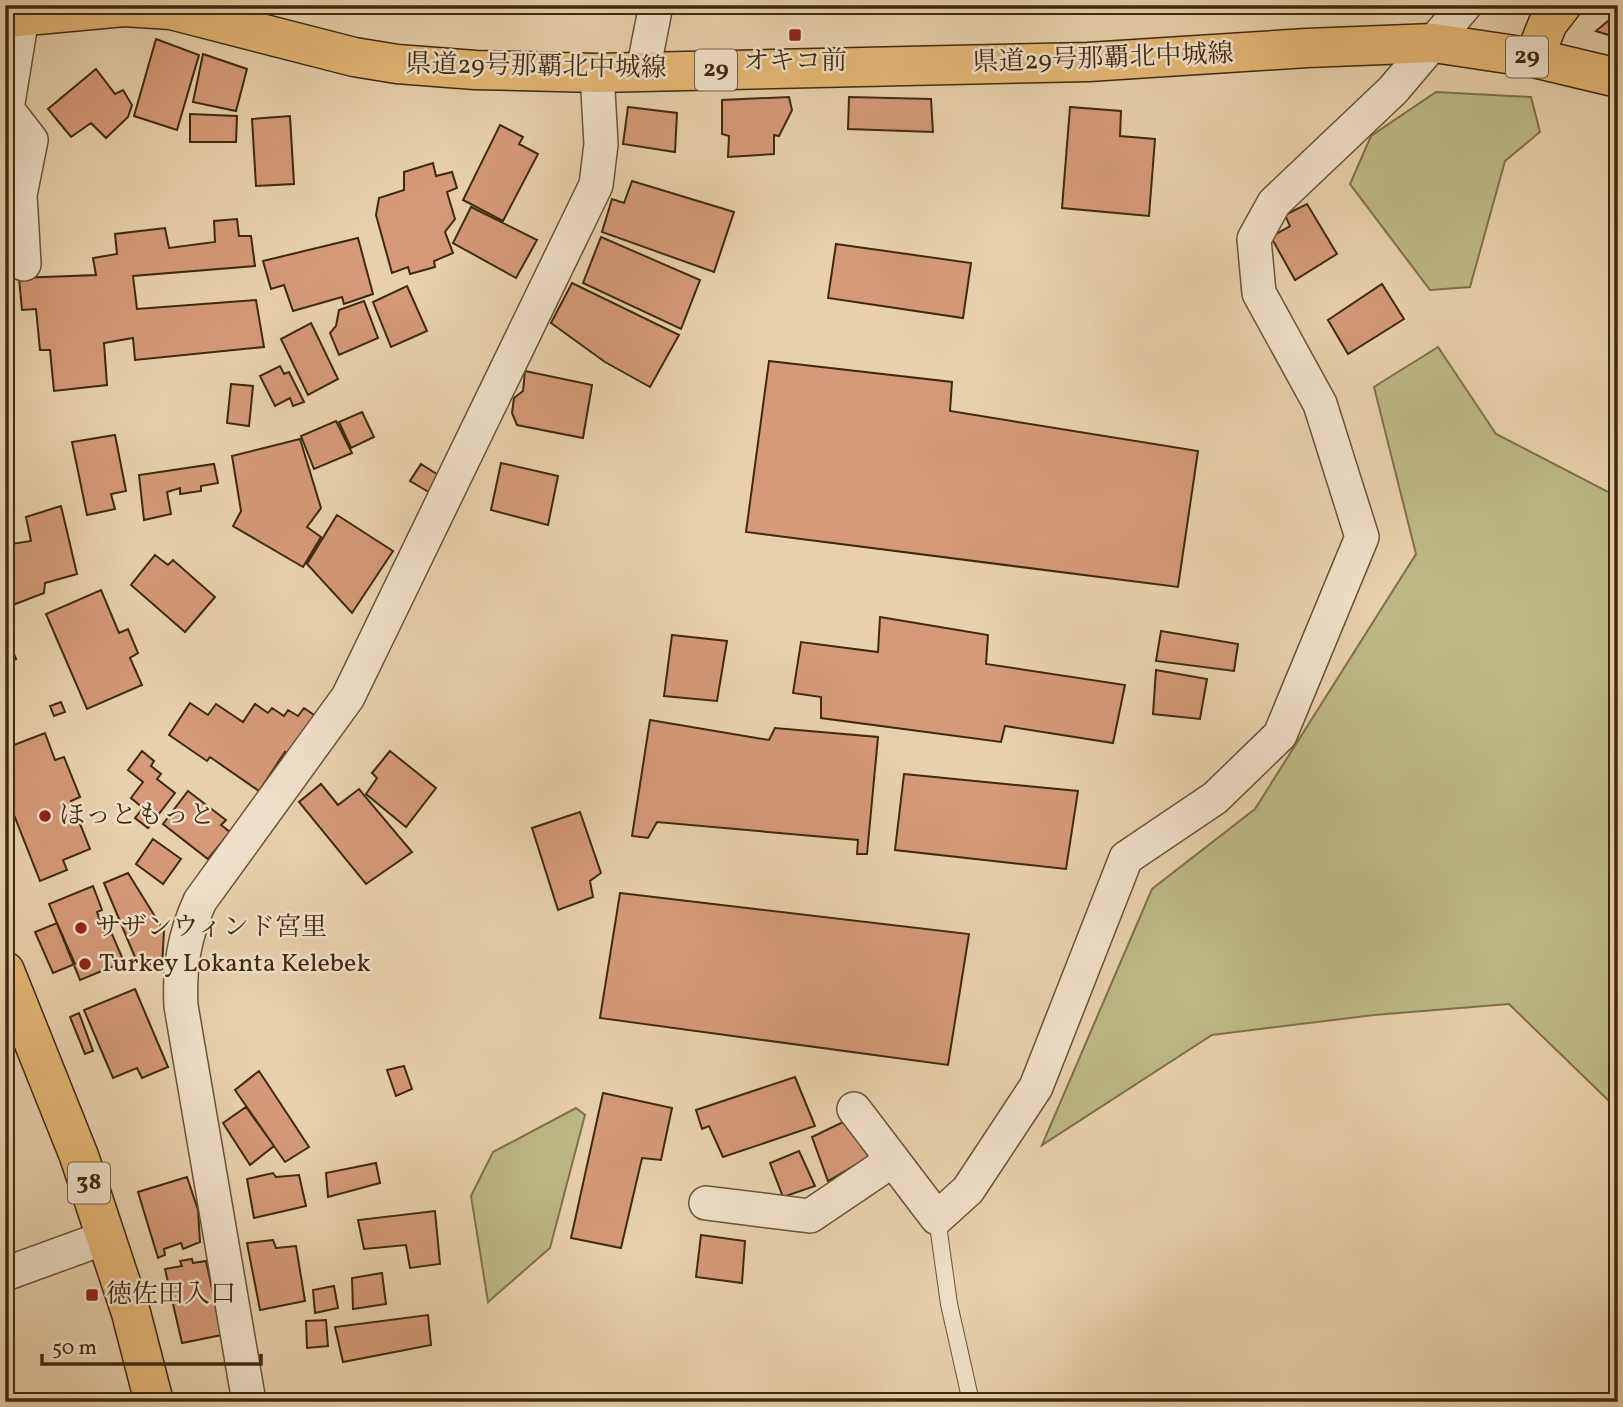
<svg xmlns="http://www.w3.org/2000/svg" width="1623" height="1407" font-family="Vollkorn,'Noto Serif JP',serif">
	<style>
		.green { fill: #bcb986; stroke: #7e724a; stroke-width: 2 }
		.building { fill: #d49a79; stroke: #3f2a0e; stroke-width: 2 }
		.lines { fill: none; stroke-linecap: round; stroke-linejoin: round }
		.service-casing { stroke: #6a5436; stroke-width: 18 }
		.minor-casing { stroke: #6a5436; stroke-width: 36 }
		.primary-casing { stroke: #3f2a0e; stroke-width: 41 }
		.service { stroke: #f1e0c9; stroke-width: 16 }
		.minor { stroke: #f1e0c9; stroke-width: 33 }
		.primary { stroke: #e4b876; stroke-width: 38 }
		.poi-dot { fill: #8f2418; stroke: #f1e0c9; stroke-width: 2.5 }
		.labels { text-anchor: middle; dominant-baseline: central; stroke-width: 5; stroke-linejoin: round; paint-order: stroke }
		.shield { fill: #f1e0c9; stroke: #746146; stroke-width: 2 }
		.shield-label { font-size: 24px; font-weight: bold; fill: #3f2a0e }
		.street-label { font-size: 26px; fill: #3f2a0e; stroke: #f1e0c9 }
		.poi-label { font-size: 26px; fill: #3f2a0e; stroke: #f1e0c9; text-anchor: start }
	</style>
	<rect width="100%" height="100%" fill="#e9d0ac"/>
	<filter id="stains"><feTurbulence type="fractalNoise" baseFrequency=".00286" numOctaves="4"/><feColorMatrix values="0 0 0 0 .2 0 0 0 0 .09 0 0 0 0 .02 0 0 0 .5 -.17"/></filter>
	<radialGradient id="worn" r=".72"><stop offset=".6" stop-color="#630" stop-opacity="0"/><stop offset="1" stop-color="#630" stop-opacity=".3"/></radialGradient>
	<path class="green" d="M 1436,92 L 1531,97 L 1540,132 L 1505,161 L 1470,287 L 1430,290 L 1350,184 L 1371,136 Z
		M 1438,347 L 1496,434 L 1618,497 L 1618,1151 L 1614,1148 L 1609,1101 L 1509,1004 L 1374,1015 L 1212,1035 L 1042,1145 L 1152,889 L 1255,809 L 1416,554 L 1374,387 Z
		M 576,1108 L 585,1115 L 550,1248 L 488,1302 L 471,1196 L 493,1152 Z"/>
	<path class="building" d="M 1618,13 L 1618,38 L 1596,31 L 1608,21 Z
		M 156,39 L 199,55 L 177,130 L 134,116 Z
		M 203,54 L 247,69 L 236,111 L 193,102 Z
		M 96,69 L 115,94 L 123,90 L 132,105 L 128,117 L 106,138 L 91,123 L 71,137 L 48,109 Z
		M 789,97 L 792,110 L 779,136 L 774,135 L 774,154 L 728,157 L 729,136 L 722,134 L 722,100 Z
		M 849,97 L 931,99 L 933,132 L 848,129 Z
		M 628,107 L 677,113 L 675,152 L 623,144 Z
		M 1070,107 L 1121,111 L 1120,136 L 1155,139 L 1149,216 L 1062,208 Z
		M 190,114 L 237,116 L 236,142 L 190,142 Z
		M 290,116 L 294,184 L 256,186 L 252,119 Z
		M 500,125 L 523,137 L 519,144 L 538,154 L 503,221 L 463,200 Z
		M 433,163 L 436,176 L 452,172 L 457,188 L 447,192 L 455,219 L 445,232 L 453,253 L 434,261 L 435,267 L 410,274 L 408,267 L 392,273 L 376,215 L 379,198 L 404,190 L 404,172 Z
		M 632,181 L 734,212 L 714,272 L 602,232 L 612,199 L 624,203 Z
		M 1307,204 L 1337,254 L 1295,280 L 1271,237 L 1290,226 L 1285,215 Z
		M 471,207 L 537,240 L 516,278 L 453,243 Z
		M 237,219 L 239,236 L 251,236 L 255,266 L 133,276 L 137,309 L 256,300 L 264,347 L 135,360 L 133,338 L 104,343 L 107,385 L 54,391 L 50,350 L 40,350 L 36,309 L 22,310 L 19,278 L 96,275 L 93,258 L 117,254 L 115,234 L 165,228 L 169,248 L 215,242 L 214,221 Z
		M 601,237 L 700,280 L 681,329 L 583,283 Z
		M 358,238 L 373,294 L 344,304 L 342,297 L 293,311 L 284,285 L 271,289 L 263,261 Z
		M 836,244 L 971,263 L 963,318 L 828,298 Z
		M 572,283 L 679,335 L 650,387 L 605,362 L 551,323 Z
		M 1382,284 L 1404,319 L 1348,354 L 1328,320 Z
		M 407,286 L 427,331 L 391,347 L 373,302 Z
		M 364,301 L 378,338 L 339,355 L 330,333 L 336,326 L 339,310 Z
		M 311,323 L 338,379 L 308,395 L 281,339 Z
		M 769,361 L 952,382 L 950,411 L 1198,451 L 1178,587 L 746,532 Z
		M 280,366 L 284,374 L 289,372 L 304,402 L 293,406 L 290,398 L 275,406 L 260,376 Z
		M 525,371 L 592,385 L 583,438 L 517,425 L 512,413 L 514,398 L 523,391 Z
		M 231,384 L 253,386 L 249,426 L 227,423 Z
		M 362,412 L 374,437 L 351,448 L 339,422 Z
		M 336,421 L 352,453 L 314,469 L 301,436 Z
		M 115,435 L 126,491 L 111,494 L 115,509 L 87,515 L 72,442 Z
		M 300,439 L 321,508 L 307,527 L 321,537 L 303,567 L 233,526 L 241,511 L 232,456 Z
		M 501,463 L 558,476 L 548,525 L 491,510 Z
		M 214,464 L 218,483 L 201,486 L 201,491 L 180,494 L 180,488 L 167,492 L 171,514 L 144,520 L 139,475 Z
		M 421,464 L 443,478 L 432,494 L 410,481 Z
		M 61,506 L 77,574 L 45,583 L 44,593 L 5,608 L 5,545 L 31,541 L 26,517 Z
		M 337,515 L 393,551 L 352,613 L 307,564 Z
		M 155,555 L 168,565 L 173,560 L 215,597 L 185,632 L 131,585 Z
		M 101,590 L 119,633 L 128,629 L 138,653 L 130,658 L 142,685 L 87,709 L 46,614 Z
		M 880,617 L 988,635 L 986,664 L 1125,685 L 1113,743 L 1005,726 L 1001,742 L 821,718 L 821,697 L 793,693 L 801,642 L 878,652 Z
		M 5,631 L 16,659 L 5,664 Z
		M 1161,631 L 1238,644 L 1234,671 L 1156,661 Z
		M 672,635 L 727,641 L 717,701 L 664,696 Z
		M 1156,670 L 1207,679 L 1200,719 L 1153,714 Z
		M 61,702 L 65,712 L 54,716 L 50,706 Z
		M 190,703 L 208,715 L 216,704 L 243,722 L 255,704 L 268,713 L 272,708 L 284,716 L 288,710 L 298,716 L 304,708 L 317,717 L 290,756 L 285,752 L 259,791 L 210,757 L 207,761 L 169,735 Z
		M 650,720 L 769,740 L 775,728 L 878,737 L 867,854 L 857,854 L 858,840 L 657,822 L 648,838 L 632,836 Z
		M 45,733 L 55,760 L 64,757 L 80,797 L 71,801 L 90,849 L 63,860 L 67,870 L 40,881 L 5,792 L 5,737 L 10,735 L 14,745 Z
		M 142,751 L 154,761 L 151,766 L 161,774 L 157,779 L 175,793 L 148,828 L 135,818 L 143,808 L 131,798 L 143,782 L 128,770 Z
		M 390,751 L 436,788 L 406,827 L 366,794 L 377,778 L 372,773 Z
		M 904,774 L 1078,791 L 1066,869 L 895,850 Z
		M 321,784 L 338,805 L 359,789 L 412,852 L 366,884 L 299,802 Z
		M 188,791 L 226,820 L 221,825 L 230,832 L 208,859 L 163,824 Z
		M 580,812 L 601,873 L 590,881 L 593,897 L 558,910 L 532,828 Z
		M 153,839 L 181,859 L 163,884 L 136,864 Z
		M 128,873 L 164,931 L 162,967 L 137,962 L 104,883 Z
		M 93,886 L 102,910 L 97,912 L 106,937 L 112,934 L 124,962 L 80,980 L 49,904 Z
		M 620,893 L 969,934 L 948,1065 L 600,1018 Z
		M 57,923 L 75,964 L 53,973 L 35,932 Z
		M 135,989 L 168,1067 L 142,1078 L 137,1068 L 113,1078 L 84,1010 Z
		M 79,1013 L 93,1051 L 85,1054 L 70,1017 Z
		M 404,1066 L 412,1089 L 396,1096 L 387,1070 Z
		M 259,1071 L 309,1147 L 285,1162 L 235,1090 Z
		M 795,1077 L 815,1126 L 723,1157 L 709,1126 L 702,1129 L 696,1110 Z
		M 603,1093 L 672,1108 L 661,1160 L 642,1158 L 621,1248 L 571,1238 Z
		M 246,1107 L 274,1146 L 250,1165 L 223,1123 Z
		M 845,1121 L 869,1157 L 828,1181 L 812,1137 Z
		M 799,1151 L 815,1186 L 783,1197 L 770,1163 Z
		M 376,1163 L 380,1183 L 328,1197 L 326,1173 Z
		M 273,1173 L 276,1177 L 299,1175 L 306,1206 L 254,1218 L 247,1179 Z
		M 187,1177 L 198,1210 L 200,1242 L 183,1249 L 181,1243 L 164,1249 L 165,1255 L 158,1258 L 138,1192 Z
		M 435,1211 L 440,1264 L 410,1268 L 406,1245 L 364,1249 L 358,1220 Z
		M 701,1235 L 745,1241 L 742,1283 L 696,1277 Z
		M 273,1240 L 276,1248 L 296,1246 L 305,1301 L 260,1310 L 247,1243 Z
		M 192,1259 L 193,1263 L 206,1261 L 222,1335 L 182,1343 L 165,1269 L 182,1266 L 180,1261 Z
		M 382,1273 L 386,1304 L 353,1309 L 352,1278 Z
		M 334,1286 L 338,1308 L 315,1313 L 313,1290 Z
		M 428,1315 L 431,1345 L 343,1362 L 335,1327 Z
		M 326,1320 L 328,1346 L 307,1348 L 306,1321 Z"/>
	<g class="lines">
		<defs>
			<path id="service" d="M 937,1218 L 949,1304 L 971,1402"/>
			<path id="minor" d="M 22,17 L 7,109 L 31,140 L 20,195 L 24,264
				M 643,71 L 656,5
				M 854,1109 L 937,1218 L 968,1190 L 1036,1087 L 1126,858 L 1215,798 L 1280,735 L 1362,537 L 1320,404 L 1259,293 L 1254,239 L 1274,203 L 1393,90 L 1465,5
				M 706,1203 L 810,1216 L 893,1160
				M 5,1274 L 107,1237
				M 249,1402 L 181,1006 C 179,968 184,936 200,901 L 348,697 L 596,185 L 601,144 L 597,73"/>
			<path id="primary" d="M 5,18 L 124,7 L 171,10 L 354,57 L 397,64 L 475,70 L 597,73 L 1088,62 L 1307,48 L 1434,43 L 1534,58 L 1618,78
				M 1534,58 L 1548,23 L 1562,5
				M 5,971 L 79,1156 L 131,1313 L 154,1402"/>
		</defs>
		<use href="#service" class="service-casing"/>
		<use href="#minor" class="minor-casing"/>
		<use href="#primary" class="primary-casing"/>
		<use href="#service" class="service"/>
		<use href="#minor" class="minor"/>
		<use href="#primary" class="primary"/>
	</g>
	<g class="poi-dot">
		<rect x="788" y="28" width="14" height="14" rx="3.5"/>
		<circle cx="45" cy="816" r="7"/>
		<circle cx="81" cy="928" r="7"/>
		<circle cx="85" cy="964" r="7"/>
		<rect x="85" y="1288" width="14" height="14" rx="3.5"/>
	</g>
	<g class="labels">
		<g class="shield">
			<rect x="1506" y="36.5" width="42" height="41" rx="5"/>
			<rect x="695" y="49.5" width="42" height="41" rx="5"/>
			<rect x="68" y="1162.5" width="42" height="41" rx="5"/>
		</g>
		<g class="shield-label">
			<text x="1527" y="57">29</text>
			<text x="716" y="70">29</text>
			<text x="89" y="1183">38</text>
		</g>
		<g class="street-label">
			<text transform="translate(1103 59) rotate(-2)">県道29号那覇北中城線</text>
			<text transform="translate(536 67) rotate(1)">県道29号那覇北中城線</text>
		</g>
		<g class="poi-label">
			<text x="795" y="62" text-anchor="middle">オキコ前</text>
			<text x="59" y="816">ほっともっと</text>
			<text x="95" y="928">サザンウィンド宮里</text>
			<text x="99" y="964">Turkey Lokanta Kelebek</text>
			<text x="106" y="1295">徳佐田入口</text>
		</g>
	</g>
	<rect width="1623" height="1407" fill="none" stroke="#e9d0ac" stroke-width="28"/>
	<rect x="7" y="7" width="1609" height="1393" fill="none" stroke="#3f2a0e" stroke-width="3.5"/>
	<rect x="14" y="14" width="1595" height="1379" fill="none" stroke="#3f2a0e" stroke-width="2"/>
	<path d="M42 1354v10h219v-10" fill="none" stroke="#3f2a0e" stroke-width="3.5"/>
	<text x="52" y="1354" font-size="21" fill="#3f2a0e" stroke="#f1e0c9" stroke-width="5" paint-order="stroke">50 m</text>
	<rect width="100%" height="100%" filter="url(#stains)"/>
	<rect width="100%" height="100%" fill="url(#worn)"/>
</svg>
